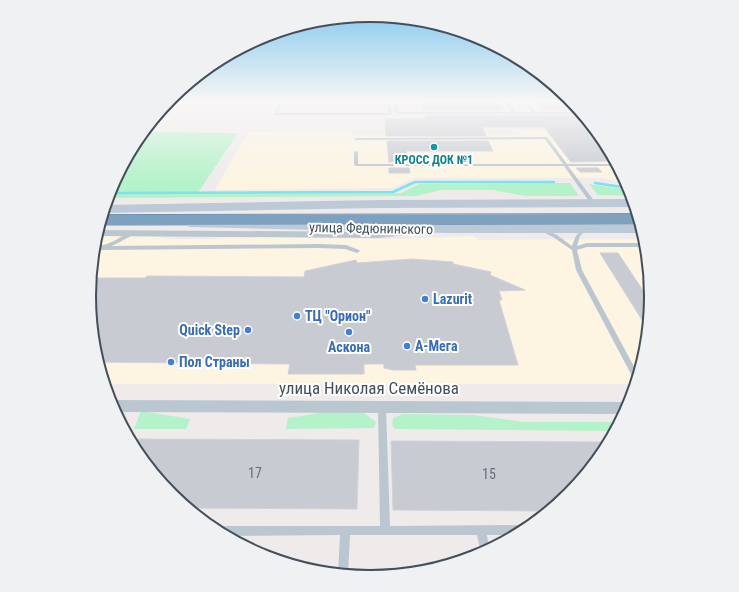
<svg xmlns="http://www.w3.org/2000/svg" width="739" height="592" font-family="'Roboto Condensed',sans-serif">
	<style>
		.commercial { fill: #fdf4e1 }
		.green { fill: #b4f2c9 }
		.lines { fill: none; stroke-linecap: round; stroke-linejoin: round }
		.stream { stroke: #7de0f3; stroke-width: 2.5 }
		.building { fill: #c8cbd1; stroke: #cfd2d8 }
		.highway-casing { stroke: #698cac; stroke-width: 1 }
		.lane { fill: #bbc7d0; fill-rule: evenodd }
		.street { fill: #bbc7d0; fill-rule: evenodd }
		.secondary { fill: #bccad7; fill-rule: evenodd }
		.highway { fill: #7ea1c0; fill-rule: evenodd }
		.culture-dot { fill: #0f9aa8; stroke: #fff; stroke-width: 1.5 }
		.shop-dot { fill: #3f7fe0; stroke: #fff; stroke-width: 1.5 }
		.labels { text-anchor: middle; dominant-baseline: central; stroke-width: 4; stroke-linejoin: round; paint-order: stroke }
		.far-culture-label { font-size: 12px; font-weight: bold; fill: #0d838f; stroke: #fff }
		.street-label { font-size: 14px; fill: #43505b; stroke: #fff }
		.shop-label { font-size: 14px; font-weight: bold; fill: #366cbe; stroke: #fff; text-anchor: start }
		.near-number-label { font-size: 14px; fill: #646f78 }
		.near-street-label { font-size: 17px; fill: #43505b; stroke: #fff }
		.rim { fill: none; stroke: #43505b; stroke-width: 2 }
	</style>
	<rect width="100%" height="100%" fill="#efebeb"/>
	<path class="commercial" d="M 518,130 L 595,130 L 603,140 L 626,183 L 602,178 L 415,178 L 392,188 L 215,190 L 248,132 L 352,131 L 352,135 L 520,135 Z
		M 95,236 L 152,236 L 171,239 L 211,239 L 233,237 L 396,239 L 473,236 L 478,240 L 645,239 L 650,296 L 645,351 L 635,384 L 104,384 L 94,351 L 89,296 Z"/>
	<path class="green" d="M 142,132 L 238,133 L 197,194 L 401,193 L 419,184 L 570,183 L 579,196 L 525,196 L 493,190 L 441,190 L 416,196 L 107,198 C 113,179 129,148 142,132 Z
		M 589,184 L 630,190 L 631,196 L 598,195 Z
		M 141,411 L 190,419 L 186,429 L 134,429 Z
		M 332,411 L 364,413 L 376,422 L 374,428 L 286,429 L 288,418 Z
		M 403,414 L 474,415 L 524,422 L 612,422 L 614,431 L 395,429 L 392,425 L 393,418 Z"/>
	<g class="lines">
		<path class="stream" d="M 595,183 L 629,188
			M 109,193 L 393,192 L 415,182 L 554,182"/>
	</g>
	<path class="building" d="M 481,100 L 496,100 L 503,110 L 423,110 L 421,102 L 482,102 Z
		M 534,100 L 550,100 L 552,103 L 573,103 L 579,110 L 542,110 Z
		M 583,115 L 599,135 L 589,135 L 613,161 L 571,162 L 544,127 L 482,127 L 486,136 L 386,136 L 385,119 L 426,119 L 425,116 Z
		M 387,141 L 488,141 L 493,151 L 406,151 L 408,162 L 389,162 Z
		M 389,168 L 409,168 L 410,173 L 389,173 Z
		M 576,168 L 598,168 L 602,172 L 580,172 Z
		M 600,253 L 618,253 L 650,301 L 647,328 Z
		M 412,259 L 453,262 L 453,264 L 491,272 L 490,275 L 525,290 L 499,291 L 502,300 L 499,300 L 518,365 L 415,365 L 416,370 L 393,370 L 384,368 L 384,364 L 364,364 L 364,374 L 288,374 L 290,364 L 97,362 L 94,351 L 88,296 L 89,289 L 97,278 L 145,278 L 147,276 L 304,277 L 305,271 L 356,260 L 357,263 Z
		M 139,439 L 359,440 L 357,509 L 187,508 L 171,495 L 136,452 L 134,449 Z
		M 391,441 L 608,442 L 603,452 L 568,495 L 548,511 L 393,510 Z"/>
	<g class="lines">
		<defs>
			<path id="highway" d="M 637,214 L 640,224 L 638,224 L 99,225 L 102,215 Z"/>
		</defs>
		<use href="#highway" class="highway-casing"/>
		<path class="lane" d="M 280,100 L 284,100 L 277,113 L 388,113 L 386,100 L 390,100 L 392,114 L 390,115 L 274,115 Z
			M 393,100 L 397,100 L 398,112 L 512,112 L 504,100 L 508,100 L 515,112 L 532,112 L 522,100 L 526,100 L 535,112 L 580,112 L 582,114 L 397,114 L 395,113 Z
			M 546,137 L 547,137 L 567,164 L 616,164 L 617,166 L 568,166 L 595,202 L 595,204 L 591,204 L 564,166 L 356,166 L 354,165 L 354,152 L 356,151 L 358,152 L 358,164 L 563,164 L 545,139 L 356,140 L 354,139 L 356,138 Z
			M 543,228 L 557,235 L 572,246 C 575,238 577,231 585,228 L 587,229 L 580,236 L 577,246 L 587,243 L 645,243 L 646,247 L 587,247 L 577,250 L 582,270 L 638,374 L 636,380 L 633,378 L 576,270 L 572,250 L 553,237 L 541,231 L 541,229 Z
			M 133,231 L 135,232 L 135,234 L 112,246 L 319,244 L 346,245 L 359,250 L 360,251 L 357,253 L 345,249 L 319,248 L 101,250 L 94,257 L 92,258 L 93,252 L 97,248 L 93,248 L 94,245 C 109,248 119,236 133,231 Z
			M 382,404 L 385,405 L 386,407 L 390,526 L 526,525 L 529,527 L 516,535 L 487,535 L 489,549 L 481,553 L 477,535 L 350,535 L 348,575 L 338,574 L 340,535 L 225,536 L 212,529 L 216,526 L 380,526 L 378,407 L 379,405 Z"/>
		<path class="street" d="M 433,227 L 437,228 L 438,230 L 437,232 L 378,238 L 95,236 L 97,230 L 378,232 Z
			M 111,400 L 626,402 L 629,403 L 623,414 L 115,412 L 109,401 Z"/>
		<path class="secondary" d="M 632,199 L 635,207 L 380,208 L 103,213 L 105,205 L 380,200 Z
			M 194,220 L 447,225 L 640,225 L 643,233 L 447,233 L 189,227 L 187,224 L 189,221 Z"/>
		<use href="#highway" class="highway"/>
	</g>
	<linearGradient id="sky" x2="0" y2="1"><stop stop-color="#7dc6ec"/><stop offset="0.55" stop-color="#f8f6f6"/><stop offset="1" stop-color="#f8f6f6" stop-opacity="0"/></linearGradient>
	<rect width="739" height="183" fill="url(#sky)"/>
	<circle class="culture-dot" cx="434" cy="147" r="4"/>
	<g class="shop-dot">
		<circle cx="425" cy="299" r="4"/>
		<circle cx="297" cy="316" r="4"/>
		<circle cx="248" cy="330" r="4"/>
		<circle cx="349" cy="332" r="4"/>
		<circle cx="407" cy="346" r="4"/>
		<circle cx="171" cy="362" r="4"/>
	</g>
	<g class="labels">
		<g class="far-culture-label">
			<text x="434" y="160">КРОСС ДОК №1</text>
		</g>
		<g class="street-label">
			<text transform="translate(371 228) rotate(1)">улица Федюнинского</text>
		</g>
		<g class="shop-label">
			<text x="433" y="299">Lazurit</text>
			<text x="305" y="316">ТЦ "Орион"</text>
			<text x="240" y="330" text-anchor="end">Quick Step</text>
			<text x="415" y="346">А-Мега</text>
			<text x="349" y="347" text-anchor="middle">Аскона</text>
			<text x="179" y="362">Пол Страны</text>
		</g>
		<g class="near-number-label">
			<text x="255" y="473">17</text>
			<text x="489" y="474">15</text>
		</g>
		<g class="near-street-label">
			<text x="369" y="388">улица Николая Семёнова</text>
		</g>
	</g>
	<path d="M0 0H739V592H0ZM96 296a274 274 0 1 1 548 0a274 274 0 1 1-548 0Z" fill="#f0f1f2" fill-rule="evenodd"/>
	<path class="rim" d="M96 296a274 274 0 1 1 548 0a274 274 0 1 1-548 0Z"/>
</svg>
